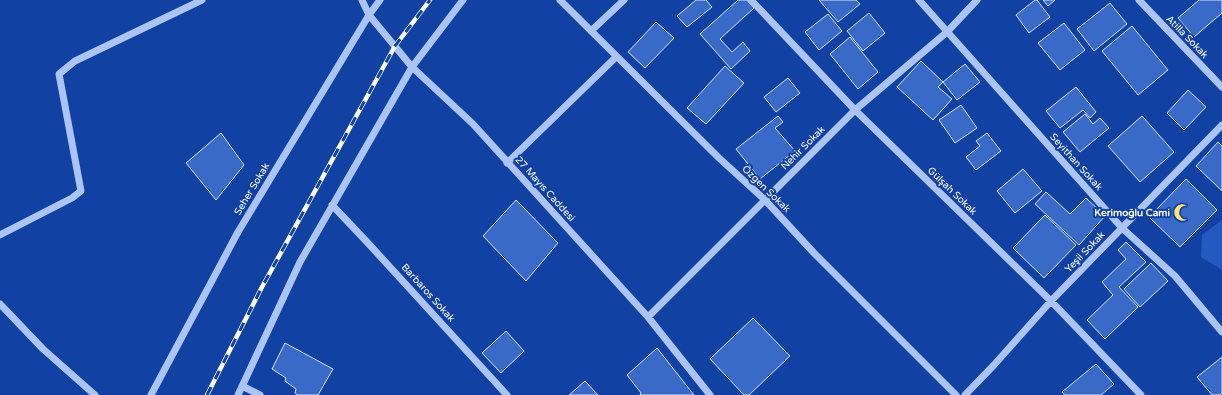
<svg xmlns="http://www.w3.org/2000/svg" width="1222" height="395" font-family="'Varela Round',sans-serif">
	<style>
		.green { fill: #245ac0 }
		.building { fill: #3a6ac8; stroke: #d4e3fe }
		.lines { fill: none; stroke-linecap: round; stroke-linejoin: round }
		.minor { stroke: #abc4f5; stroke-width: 7 }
		.rail-casing { stroke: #fff; stroke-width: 4.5 }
		.rail { stroke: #1141a2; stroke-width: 3; stroke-dasharray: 9; stroke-linecap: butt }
		.labels { text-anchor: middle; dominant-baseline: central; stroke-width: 4; stroke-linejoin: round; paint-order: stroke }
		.street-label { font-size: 10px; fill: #fff; stroke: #1141a2 }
		.poi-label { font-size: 10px; font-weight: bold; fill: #fff; stroke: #1141a2; text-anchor: end }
	</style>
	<rect width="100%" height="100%" fill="#1141a2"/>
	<path class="green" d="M 1222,220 L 1222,270 L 1201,257 L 1202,235 Z"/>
	<path class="building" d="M 696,0 L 706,0 L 712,7 L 687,27 L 677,16 Z
		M 738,0 L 747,0 L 754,8 L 720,39 L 732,52 L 743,42 L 750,51 L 731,69 L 700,34 Z
		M 819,0 L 856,0 L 860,4 L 838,22 Z
		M 1035,0 L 1037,0 L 1050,17 L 1029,33 L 1016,15 Z
		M 1043,0 L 1055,0 L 1048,6 Z
		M 1199,0 L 1222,0 L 1222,13 L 1194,37 L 1178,18 Z
		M 1110,3 L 1127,24 L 1094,51 L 1077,29 Z
		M 869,13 L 885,33 L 863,51 L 847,31 Z
		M 828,14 L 842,31 L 819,50 L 805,32 Z
		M 656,22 L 674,38 L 645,68 L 628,52 Z
		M 1064,23 L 1085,50 L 1060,70 L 1038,43 Z
		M 1132,26 L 1168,70 L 1138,95 L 1102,51 Z
		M 850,37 L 878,72 L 858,89 L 830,54 Z
		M 921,61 L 943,82 L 938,87 L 952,99 L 933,120 L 897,87 Z
		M 965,64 L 980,82 L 957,100 L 943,82 Z
		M 725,66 L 744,83 L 706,124 L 687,108 Z
		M 788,78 L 800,93 L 776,112 L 764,97 Z
		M 1076,87 L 1096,112 L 1090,118 L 1083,110 L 1060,128 L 1046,111 Z
		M 1188,90 L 1206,107 L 1184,130 L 1167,113 Z
		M 961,105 L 977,128 L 955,143 L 939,120 Z
		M 1085,114 L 1093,124 L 1100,118 L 1109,128 L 1080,152 L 1063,132 Z
		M 778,116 L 783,122 L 775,128 L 795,151 L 760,179 L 736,149 Z
		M 1142,116 L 1174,152 L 1140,182 L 1108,146 Z
		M 221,133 L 244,165 L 216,200 L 186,163 Z
		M 987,133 L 1001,151 L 976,170 L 966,157 L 980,146 L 976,141 Z
		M 1218,142 L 1222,146 L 1222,191 L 1196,166 Z
		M 1023,169 L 1042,191 L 1015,213 L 997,191 Z
		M 1186,179 L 1217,210 L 1180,247 L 1149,217 Z
		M 1046,192 L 1070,214 L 1086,198 L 1105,216 L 1079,245 L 1035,204 Z
		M 516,200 L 558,243 L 526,281 L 483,236 Z
		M 1045,215 L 1076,245 L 1044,278 L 1013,248 Z
		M 1126,242 L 1146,262 L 1119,287 L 1138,307 L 1105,339 L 1087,320 L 1113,295 L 1102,282 L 1126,259 L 1118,250 Z
		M 1151,263 L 1168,281 L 1140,307 L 1124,289 Z
		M 753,318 L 790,356 L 749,395 L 744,395 L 710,359 Z
		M 506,331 L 524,351 L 501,373 L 482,353 Z
		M 285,343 L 333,369 L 318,395 L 298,395 L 295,393 L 296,389 L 285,381 L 286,378 L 272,369 Z
		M 657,348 L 694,395 L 640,395 L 641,393 L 627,375 Z
		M 1222,357 L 1222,393 L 1220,395 L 1212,395 L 1197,377 Z
		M 1096,364 L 1114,384 L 1101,395 L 1065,395 L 1062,392 Z
		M 585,381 L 598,395 L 569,395 Z"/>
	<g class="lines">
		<path class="minor" d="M 362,0 L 369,15 L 412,67 L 473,124 L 648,317 L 710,395
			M 560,0 L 719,158 L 765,200 L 814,253 L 956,395
			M 751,0 L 855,110 L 1051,301 L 1141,395
			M 919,0 L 1122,228 L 1175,276 L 1222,332
			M 1139,0 L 1222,87
			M 591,31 L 624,0
			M 507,163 L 616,57
			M 332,205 L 367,242 L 507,395
			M 0,235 L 72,198 L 81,191 L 59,74 L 75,61 L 202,0
			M 0,304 L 43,349 L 95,395
			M 648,317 L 855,110 L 947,32 L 977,0
			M 242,386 L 260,395
			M 151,395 L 238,232 L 369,15 L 380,0
			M 238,395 L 300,262 L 412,67 L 463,0
			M 965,395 L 994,365 L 1051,301 L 1222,125"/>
		<defs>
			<path id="rail" d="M 207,395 L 262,287 L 395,46 L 430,0"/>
		</defs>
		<use href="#rail" class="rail-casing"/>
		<use href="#rail" class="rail"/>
	</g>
	<defs>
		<symbol id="mosque-bare" viewBox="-9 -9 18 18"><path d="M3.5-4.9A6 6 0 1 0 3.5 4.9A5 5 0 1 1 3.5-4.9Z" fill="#ffe56f" stroke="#1141a2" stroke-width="2.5" paint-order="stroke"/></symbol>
	</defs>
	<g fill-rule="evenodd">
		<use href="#mosque-bare" x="1170" y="200" width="25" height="25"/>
	</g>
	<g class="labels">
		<g class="street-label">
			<text transform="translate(1187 37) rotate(46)">Atilla Sokak</text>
			<text transform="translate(803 148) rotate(-45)">Nehir Sokak</text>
			<text transform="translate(1076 162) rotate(48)">Seyithan Sokak</text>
			<text transform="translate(252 189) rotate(-59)">Seher Sokak</text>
			<text transform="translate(545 189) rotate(48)">27 Mayıs Caddesi</text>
			<text transform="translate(766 189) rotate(44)">Özgen Sokak</text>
			<text transform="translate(952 191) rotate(44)">Gülşah Sokak</text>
			<text transform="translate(1085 252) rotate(-46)">Yeşil Sokak</text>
			<text transform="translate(428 293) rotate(48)">Barbaros Sokak</text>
		</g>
		<g class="poi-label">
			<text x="1170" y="213">Kerimoğlu Cami</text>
		</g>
	</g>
</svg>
